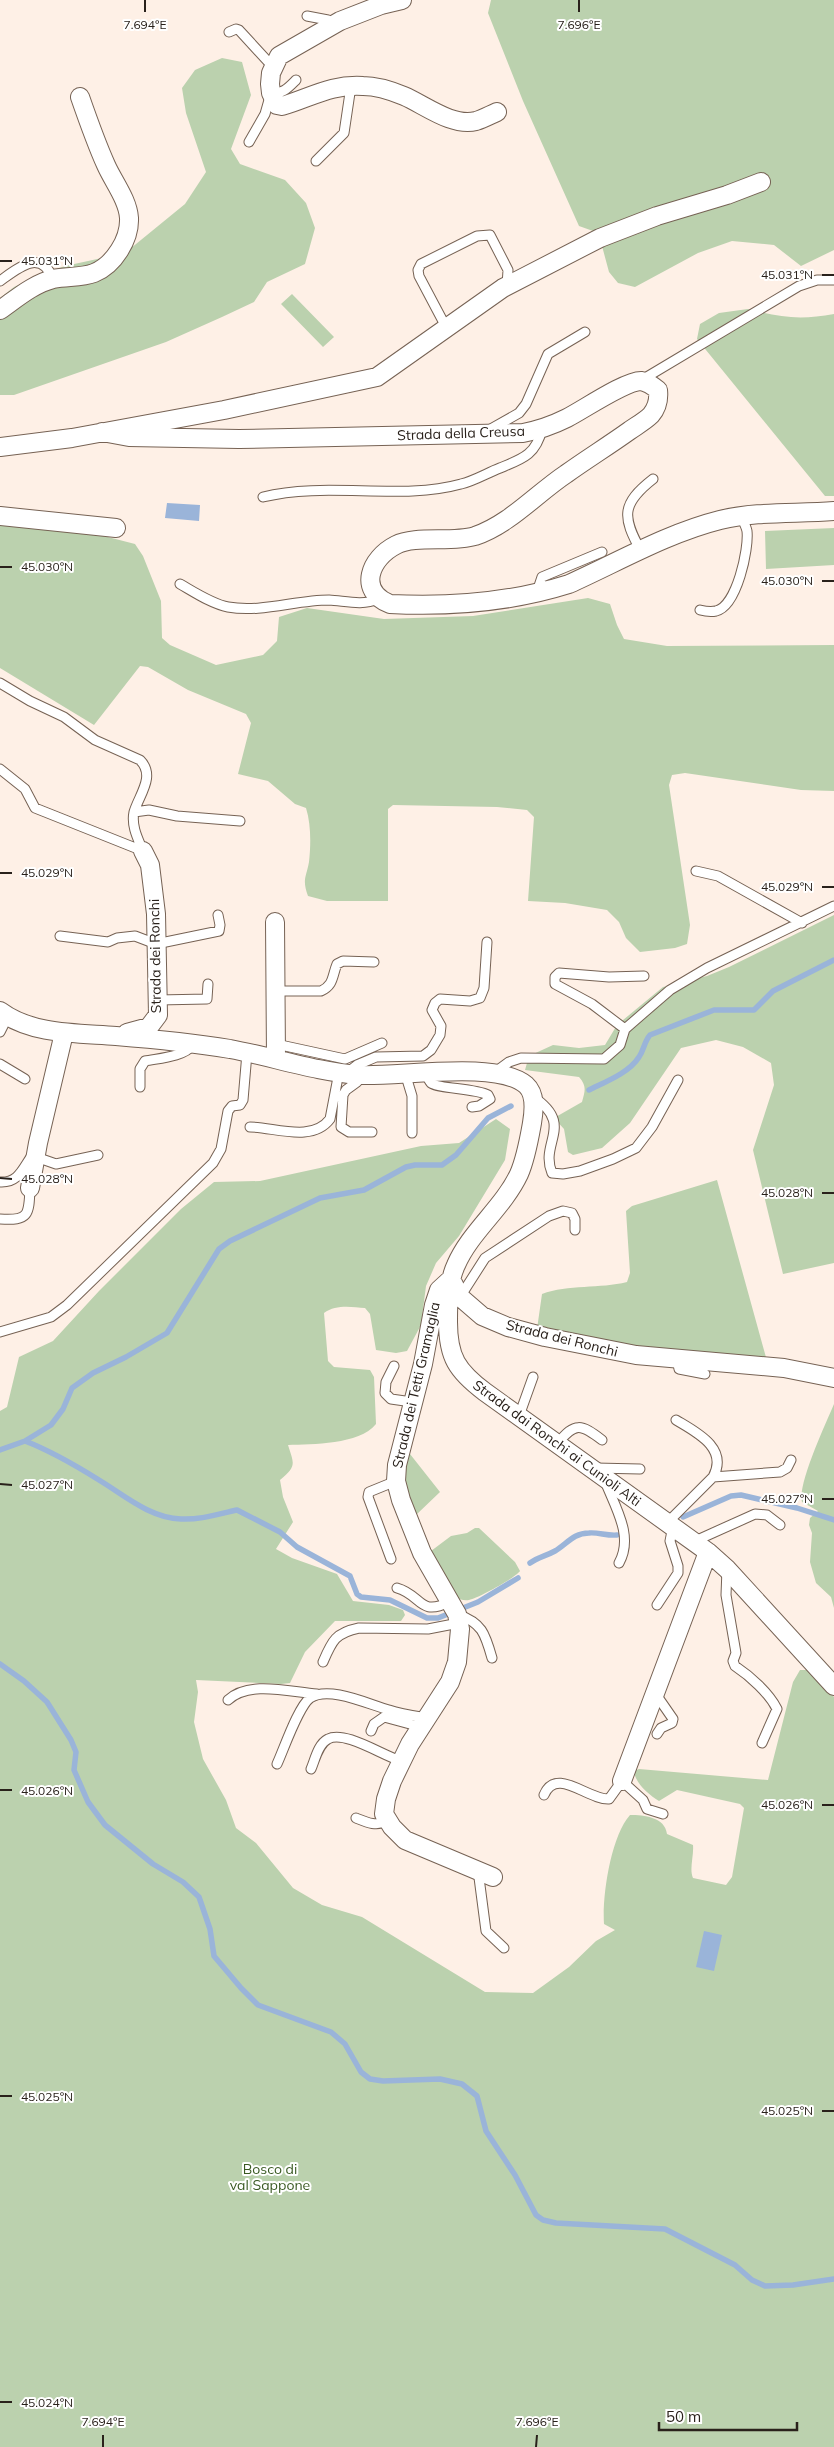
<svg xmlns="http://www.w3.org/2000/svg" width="834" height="2447" font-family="Mulish,sans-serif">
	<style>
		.green { fill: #bbd1ae }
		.water { fill: #9ab4d9 }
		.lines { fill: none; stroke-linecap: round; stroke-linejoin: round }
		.stream { stroke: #9ab4d9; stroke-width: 5.5 }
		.lane-casing { stroke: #766254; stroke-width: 11 }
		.street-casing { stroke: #766254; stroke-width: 20 }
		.lane { stroke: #fff; stroke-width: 9 }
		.street { stroke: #fff; stroke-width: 18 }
		.ticks { fill: none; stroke: #29211b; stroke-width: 2 }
		.labels { text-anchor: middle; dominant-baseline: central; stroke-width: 4; stroke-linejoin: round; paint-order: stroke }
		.street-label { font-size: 14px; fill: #29211b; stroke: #fff }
		.park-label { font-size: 14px; fill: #395922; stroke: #fff }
		.ticks-label { font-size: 12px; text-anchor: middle; fill: #29211b; stroke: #fff; stroke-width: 4; stroke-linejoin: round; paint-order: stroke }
	</style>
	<rect width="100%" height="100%" fill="#fef0e6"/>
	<path class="green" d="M 491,0 L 834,0 L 834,250 L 801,266 L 774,245 L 732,241 L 698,253 L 635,287 L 618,283 L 609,272 L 602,246 L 608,227 L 593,231 L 579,226 L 523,101 L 488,13 Z
		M 222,58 L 242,62 L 251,95 L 231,149 L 240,164 L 285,180 L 306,203 L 315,228 L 305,264 L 267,282 L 254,302 L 222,317 L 166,342 L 14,395 L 0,395 L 0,298 L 14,287 L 39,275 L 65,266 L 125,253 L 185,204 L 206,172 L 186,113 L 182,88 L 195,70 Z
		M 292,294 L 334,337 L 323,347 L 281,304 Z
		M 748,309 C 780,318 802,320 834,314 L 834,496 L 825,496 L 697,339 L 700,324 L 719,313 Z
		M 0,525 L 100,535 L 135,544 L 143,556 L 161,601 L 162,638 L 170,645 L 216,665 L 263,655 L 277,641 L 279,617 L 307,608 L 384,619 L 473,616 L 588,598 L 610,604 L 617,625 L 624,639 L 667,646 L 834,645 L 834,791 L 801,790 L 685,773 L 672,775 L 669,785 L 690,925 L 687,944 L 675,948 L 640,952 L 626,938 L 619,922 L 607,910 L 565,903 L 528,901 L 534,817 L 527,810 L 497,807 L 393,805 L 388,809 L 388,901 L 327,901 L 308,896 C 302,879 306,878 309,862 C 311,844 311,824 306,808 L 295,804 L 268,781 L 238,774 L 251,723 L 246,714 L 188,690 L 148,667 L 140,666 L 94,725 L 0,668 Z
		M 834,528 L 834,565 L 766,569 L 765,531 Z
		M 834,915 L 834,1263 L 783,1274 L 753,1150 L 774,1085 L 771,1063 L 743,1047 L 716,1040 L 681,1048 L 630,1123 L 602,1148 L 573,1155 L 568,1152 L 564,1129 L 554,1118 L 582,1102 C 585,1091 587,1086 579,1077 L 525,1070 L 529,1056 L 553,1045 L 579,1048 L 605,1045 L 617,1025 L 663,987 L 707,976 L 729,967 Z
		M 496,1119 L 510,1129 L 505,1160 L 459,1236 L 436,1263 L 426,1286 L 421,1325 L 407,1351 L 396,1353 L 376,1350 L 370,1314 L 365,1308 C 352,1307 336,1304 324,1313 L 328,1361 L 334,1367 L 370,1370 L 374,1377 L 376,1424 C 359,1445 312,1444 288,1445 C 294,1464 297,1466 280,1480 L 283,1497 L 293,1522 L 276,1549 L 292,1558 L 337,1574 L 353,1601 L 389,1605 L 403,1610 L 405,1615 L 401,1621 L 335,1621 L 305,1652 L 290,1683 L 281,1684 L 196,1680 L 198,1692 L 194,1722 L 203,1759 L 226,1800 L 236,1828 L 256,1843 L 293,1888 L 322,1905 L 362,1917 L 485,1992 L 533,1993 L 569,1967 L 596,1941 L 615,1930 L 604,1924 C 602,1896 611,1836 630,1815 C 644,1815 665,1817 667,1834 L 693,1845 C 694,1856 689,1869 693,1878 L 726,1885 L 732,1877 L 744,1808 L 740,1804 L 677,1790 L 659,1801 C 649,1795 635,1783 634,1771 L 639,1769 L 768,1780 L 793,1682 L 800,1670 L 810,1670 L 834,1697 L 834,2447 L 0,2447 L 0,1411 L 7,1407 L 19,1357 L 53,1341 L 99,1291 L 181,1209 L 214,1182 L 260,1181 L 421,1146 L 459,1143 Z
		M 717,1180 L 767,1361 L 679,1356 L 537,1329 L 542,1294 C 568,1284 600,1289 627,1282 L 630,1273 L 626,1211 L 632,1206 Z
		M 834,1404 L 834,1608 L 831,1597 L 816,1583 L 810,1562 L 812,1533 L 809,1525 L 810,1518 L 818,1511 L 802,1502 C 797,1485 826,1423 834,1404 Z
		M 410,1454 L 440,1492 L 416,1515 L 402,1484 L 407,1455 Z
		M 475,1528 L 479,1528 L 515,1562 L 520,1571 C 515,1578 479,1598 469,1600 C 464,1601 459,1599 454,1597 L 431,1551 L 451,1536 L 467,1533 Z"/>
	<path class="water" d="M 167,503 L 200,505 L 199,521 L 165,518 Z
		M 704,1931 L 722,1935 L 714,1971 L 696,1967 Z"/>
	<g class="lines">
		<path class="stream" d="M 589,1090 C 605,1082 629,1073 639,1057 C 644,1050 644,1042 650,1035 L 714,1010 L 754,1010 L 773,991 L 834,960
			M 25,1441 C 51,1451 75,1465 99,1480 C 124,1495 150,1518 181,1519 C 201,1520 218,1514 237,1510 L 280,1532 L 297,1547 L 350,1576 L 357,1594 L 361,1597 L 390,1600 L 427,1618 L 438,1618 L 478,1602 L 518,1578
			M 0,1450 L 25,1441 L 51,1425 L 63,1409 L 72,1388 L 93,1373 L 126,1357 L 167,1333 L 219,1249 L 230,1241 L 320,1198 L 364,1190 L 406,1167 L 415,1165 L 442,1165 L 456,1155 L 488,1118 L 511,1106
			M 683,1517 L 731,1496 L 741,1495 L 797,1508 L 834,1520
			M 530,1563 C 538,1557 546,1556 555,1551 C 567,1544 573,1533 589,1533 C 598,1532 607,1536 617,1535
			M 0,1664 L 24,1681 L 47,1702 L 71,1740 L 76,1752 L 74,1770 L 88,1802 L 105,1825 L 153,1864 L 183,1882 L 199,1897 L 210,1929 L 214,1956 L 241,1988 L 258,2005 L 331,2032 L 345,2044 L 361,2072 L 370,2079 L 383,2081 L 440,2079 L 462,2084 L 477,2096 L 486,2131 L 515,2175 L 536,2215 L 543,2220 L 556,2223 L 665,2229 L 735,2265 L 752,2280 L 765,2286 L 793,2285 L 834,2279"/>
		<defs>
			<path id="lane" d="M 307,16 L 328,20 L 335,23
				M 229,32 L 236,29 L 239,30 L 273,67
				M 249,142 L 265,114 L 271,93 C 283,94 288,88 296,80
				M 316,161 L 344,133 L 351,86
				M 0,281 C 18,268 41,248 53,279
				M 446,327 L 419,276 L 418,270 L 421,264 L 477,236 L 490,235 L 508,270 L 507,286
				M 640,381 L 799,286 L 817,280 L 834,280
				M 489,430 L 519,413 L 526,404 L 548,354 L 585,332
				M 263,497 C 326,481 400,501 461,484 C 474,481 487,473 500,468 C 522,459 536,455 542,429
				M 641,551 C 622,517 621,504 653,479
				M 180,584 C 194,592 212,604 228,607 C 261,613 296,600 329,600 C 346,601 362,606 378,599
				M 537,592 L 542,577 L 602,552
				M 700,610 C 704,611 711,612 716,611 C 737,606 749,549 747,531 C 746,526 743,521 741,516
				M 0,683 L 30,701 L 64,717 L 95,740 L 140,760 C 156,776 139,795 134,812 C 131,826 138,839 143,851
				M 0,769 L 25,789 L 35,808 L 143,851
				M 134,812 L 149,810 L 177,816 L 240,821
				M 696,871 L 718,876 L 802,923
				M 60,936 L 108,942 L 117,938 L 135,936 L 156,944 L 219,931 L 220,925 L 218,915
				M 276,991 L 321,991 C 334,985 332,976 337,964 L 343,961 L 374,962
				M 158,1000 L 207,999 L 208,984
				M 625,1029 L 592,1004 L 555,984 L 555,977 L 559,973 L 609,977 L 644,976
				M 0,1032 L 8,1016
				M 276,1044 L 345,1059 L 382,1043
				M 0,1064 L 25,1079
				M 348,1072 L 357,1065 L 376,1057 L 423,1056 L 431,1050 L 440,1035 L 441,1026 L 432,1010 L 435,1003 L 440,999 L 470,1001 L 480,998 L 484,988 L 487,942
				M 405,1073 L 412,1096 L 412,1133
				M 425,1073 C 427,1076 429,1081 431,1083 C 439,1089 474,1088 488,1095 L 490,1099 L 479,1106 L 472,1107
				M 494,1073 L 509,1062 L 521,1058 L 604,1059 L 620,1045 L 625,1029 L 670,990 L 707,968 L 834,906
				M 358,1075 L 357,1082 L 346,1090 L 343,1095 L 341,1127 L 349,1132 L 372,1132
				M 140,1087 L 140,1069 L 145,1061 C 160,1058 183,1057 193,1045
				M 532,1096 C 576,1125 539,1142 552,1173 L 563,1174 L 580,1171 L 613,1159 L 636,1148 L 652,1127 L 678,1080
				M 250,1127 C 274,1127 312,1143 330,1119 L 339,1072
				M 36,1157 L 56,1164 L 98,1155
				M 0,1182 C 18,1183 22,1170 31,1157
				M 0,1219 C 29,1221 29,1215 30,1188
				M 460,1297 L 485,1258 L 549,1216 L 563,1211 L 572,1213 L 575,1219 L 575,1230
				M 0,1332 L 51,1317 L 67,1305 L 213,1163 L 221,1149 L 228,1111 L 232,1106 L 240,1105 L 243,1100 L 247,1053
				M 674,1360 L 678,1364 L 679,1369 L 705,1374
				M 394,1366 L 386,1382 L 385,1393 L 391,1399 L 412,1402
				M 519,1416 L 533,1377
				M 558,1443 C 575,1422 581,1424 602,1440
				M 595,1468 L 640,1469
				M 713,1477 L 780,1472 L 787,1468 L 791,1460
				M 605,1481 C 615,1507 634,1536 619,1563
				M 668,1522 L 713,1477 C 729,1448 696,1432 676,1420
				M 695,1541 L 755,1514 L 767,1515 L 780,1525
				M 391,1559 L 368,1497 L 369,1492 L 396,1481
				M 727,1569 L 726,1595 L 736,1653 L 733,1661 L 735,1666 C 750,1676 769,1693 777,1709 L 762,1743
				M 397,1588 C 422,1595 419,1617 449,1602
				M 657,1605 L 678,1573 L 678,1566 L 670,1541 L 673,1526
				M 457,1614 C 482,1623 485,1633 492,1658
				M 323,1662 C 332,1641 335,1633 359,1628 L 428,1629 L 459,1623
				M 655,1693 L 673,1719 L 672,1723 L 661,1728 L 657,1734
				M 228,1700 C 249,1680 290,1692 317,1694
				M 371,1731 L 374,1724 L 384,1717 L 421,1727
				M 277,1764 C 284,1749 298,1707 310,1698 C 329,1685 370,1705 389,1710 C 401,1714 415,1716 427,1718
				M 311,1769 C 315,1760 318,1744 328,1739 C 345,1730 383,1756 401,1761
				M 544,1795 C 556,1766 588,1800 609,1799 L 622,1781 L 643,1800 L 647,1809 L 663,1814
				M 356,1818 C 366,1822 376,1827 387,1821
				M 478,1870 L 486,1931 L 504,1948"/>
			<path id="street" d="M 402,0 L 381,5 L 340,21 L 279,56 L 271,73 L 270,84 L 271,93 L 277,105 L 282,106 C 312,97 331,84 363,86 C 377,86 392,91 404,96 C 425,105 452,127 476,121 C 483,119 490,115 497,112
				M 0,310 C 16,299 33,284 53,279 C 67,276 81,278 94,273 C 114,265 130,239 129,218 C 128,200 113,181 106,165 C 96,143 88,120 80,97
				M 102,432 L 129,437 L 239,439 L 523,433 C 539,430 553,425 567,418 C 583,410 625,381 641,381 C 648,382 653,386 658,390 C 659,399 657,408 651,415 C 645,421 636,426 629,431 C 608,446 587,459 566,474 C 536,494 510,524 475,536 C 452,543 415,535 396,545 C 370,558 357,591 390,604 C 450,607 512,602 569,584 C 618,562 668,533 720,520 C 757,511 796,514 834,511
				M 0,447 L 72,438 L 224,410 L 377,377 L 503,288 L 600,238 L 657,216 L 727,195 L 761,182
				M 0,516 L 116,528
				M 275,922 L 276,1058
				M 0,1011 C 32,1035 78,1033 116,1036 C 153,1039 193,1043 230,1049 C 273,1057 317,1072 360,1075 C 400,1077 497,1060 526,1085 C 536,1094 534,1111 532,1123 C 529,1140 526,1158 519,1174 C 503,1208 470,1232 456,1265 C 448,1282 448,1303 448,1322 C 448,1357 457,1371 485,1392 L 708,1552 L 727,1569 L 834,1686
				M 127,1033 L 149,1027 L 158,1015 L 156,914 L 150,865 L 143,851
				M 30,1188 L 38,1143 L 64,1033
				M 451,1279 L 439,1290 L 434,1305 L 423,1364 L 397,1465 L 396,1481 L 401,1500 L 422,1553 L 457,1614 L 460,1629 L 457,1662 L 450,1682 L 410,1744 L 392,1781 L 386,1799 L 384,1814 L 392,1827 L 405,1840 L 493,1877
				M 451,1279 L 460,1297 L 482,1316 L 508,1327 L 545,1337 L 636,1355 L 784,1368 L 834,1378
				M 622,1781 L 708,1552"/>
		</defs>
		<use href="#lane" class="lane-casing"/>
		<use href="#street" class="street-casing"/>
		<use href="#lane" class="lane"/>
		<use href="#street" class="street"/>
	</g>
	<path class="ticks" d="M 145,12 L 145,0M 579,12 L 579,0M 0,261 L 12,261M 822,275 L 834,275M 0,567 L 12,567M 822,581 L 834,581M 0,873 L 12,873M 822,887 L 834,887M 0,1178 L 12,1179M 822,1193 L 834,1193M 0,1484 L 12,1485M 822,1499 L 834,1499M 0,1790 L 12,1790M 822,1805 L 834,1805M 0,2096 L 12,2096M 822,2111 L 834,2111M 0,2402 L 12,2402M 103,2447 L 103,2435M 536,2447 L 537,2435"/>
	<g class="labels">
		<g class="street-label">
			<text transform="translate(461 433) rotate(-2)">Strada della Creusa</text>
			<text transform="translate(155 956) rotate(-91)">Strada dei Ronchi</text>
			<text transform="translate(562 1338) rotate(14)">Strada dei Ronchi</text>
			<text transform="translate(416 1385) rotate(-77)">Strada dei Tetti Gramaglia</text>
			<text transform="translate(557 1443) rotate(36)">Strada dai Ronchi ai Cunioli Alti</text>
		</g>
		<g class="park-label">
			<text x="270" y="2169">Bosco di<tspan x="270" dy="16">val Sappone</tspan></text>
		</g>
	</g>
	<g class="ticks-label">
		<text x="145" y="29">7.694°E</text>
		<text x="579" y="29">7.696°E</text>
		<text x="47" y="265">45.031°N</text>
		<text x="787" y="279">45.031°N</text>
		<text x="47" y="571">45.030°N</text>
		<text x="787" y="585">45.030°N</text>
		<text x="47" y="877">45.029°N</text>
		<text x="787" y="891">45.029°N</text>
		<text x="47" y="1183">45.028°N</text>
		<text x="787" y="1197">45.028°N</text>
		<text x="47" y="1489">45.027°N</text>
		<text x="787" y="1503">45.027°N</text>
		<text x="47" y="1795">45.026°N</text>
		<text x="787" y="1809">45.026°N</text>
		<text x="47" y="2101">45.025°N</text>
		<text x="787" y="2115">45.025°N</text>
		<text x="47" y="2407">45.024°N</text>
		<text x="103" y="2426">7.694°E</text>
		<text x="537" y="2426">7.696°E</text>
	</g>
	<path d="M659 2422v8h138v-8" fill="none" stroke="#29211b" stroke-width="2.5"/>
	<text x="666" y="2422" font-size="15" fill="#29211b" stroke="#ffffff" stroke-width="4" paint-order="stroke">50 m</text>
</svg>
